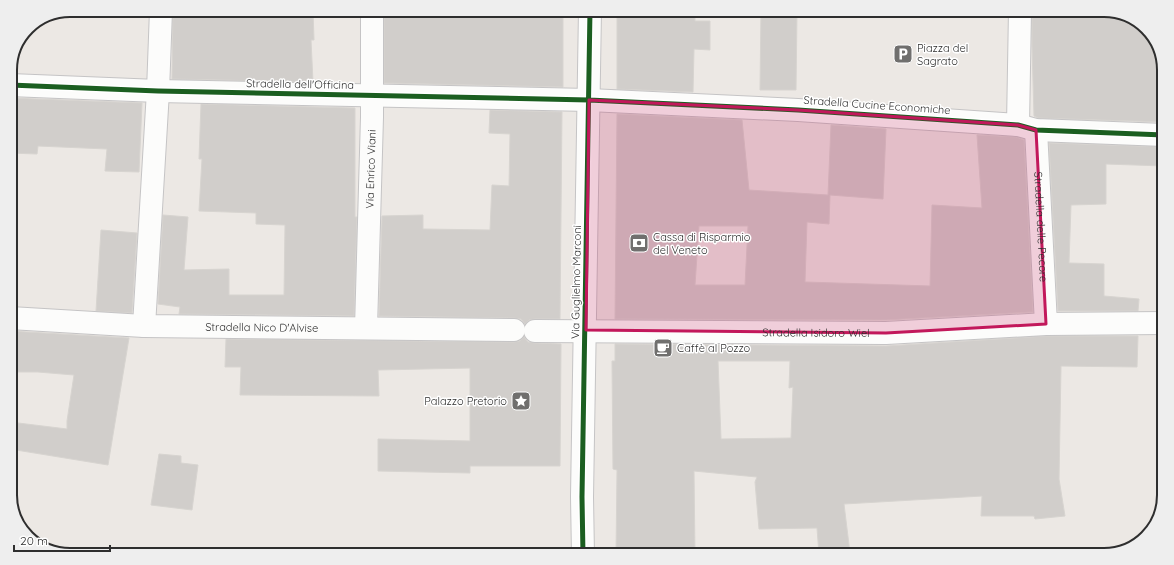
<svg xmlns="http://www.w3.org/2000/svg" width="1174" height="565" font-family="Quicksand,sans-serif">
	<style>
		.building { fill: #d1cecb; stroke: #d7d4d0; fill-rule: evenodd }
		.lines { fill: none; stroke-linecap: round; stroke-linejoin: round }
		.minor-casing { stroke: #c5c4c5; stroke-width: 24 }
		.minor { stroke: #fcfcfb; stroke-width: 22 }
		.cycleway-casing { stroke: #fff; stroke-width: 8 }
		.cycleway { stroke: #1b5e20; stroke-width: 5 }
		.marked { fill: #c2185b; fill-opacity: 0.2; stroke: #c2185b; stroke-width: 3; stroke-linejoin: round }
		.labels { text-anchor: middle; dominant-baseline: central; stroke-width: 3; stroke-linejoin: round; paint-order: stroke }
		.poi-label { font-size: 11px; fill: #2e2e2e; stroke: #fff; text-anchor: start }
		.street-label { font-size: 11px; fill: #2e2e2e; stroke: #fff }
		.rim { fill: none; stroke: #2e2e2e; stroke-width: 2 }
	</style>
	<rect width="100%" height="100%" fill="#ece8e4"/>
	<path class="building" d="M 173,10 L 278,10 L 278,13 L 313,11 L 314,40 L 311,40 L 313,82 L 172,79 Z
		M 384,10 L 563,10 L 563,87 L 384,83 Z
		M 617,10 L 689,10 L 689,17 L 695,17 L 695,21 L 710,21 L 710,50 L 694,49 L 693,92 L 617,89 Z
		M 761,10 L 797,10 L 796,90 L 760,90 Z
		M 1032,10 L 1104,10 L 1130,16 L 1154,37 L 1164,66 L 1164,122 L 1038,118 L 1034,116 L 1032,45 Z
		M 10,98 L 142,103 L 139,172 L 105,171 L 107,149 L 38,146 L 37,154 L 10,153 Z
		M 201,104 L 355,108 L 355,217 L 357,217 L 354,316 L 179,314 L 180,307 L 158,304 L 163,215 L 188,217 L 184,270 L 229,269 L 229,295 L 284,295 L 285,225 L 256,224 L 256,213 L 199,211 L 202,159 L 199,159 Z
		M 490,110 L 562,112 L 560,319 L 535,319 L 529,320 L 525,324 L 521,319 L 514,318 L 379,316 L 382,216 L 423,215 L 423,229 L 490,230 L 492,185 L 509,186 L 510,134 L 489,133 Z
		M 617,114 L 742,120 L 749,190 L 828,195 L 831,125 L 886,129 L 883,199 L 830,195 L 829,224 L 807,222 L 805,282 L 930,286 L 932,205 L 982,208 L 977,135 L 1016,137 L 1024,140 L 1033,312 L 886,320 L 615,319 ZM 699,226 L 748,226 L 745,285 L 695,285 Z
		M 1049,143 L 1164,147 L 1164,166 L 1106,164 L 1106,204 L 1071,205 L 1069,263 L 1104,264 L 1104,296 L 1139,299 L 1138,311 L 1058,311 Z
		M 101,230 L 137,233 L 132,313 L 96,311 Z
		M 10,331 L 129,338 L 108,465 L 10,449 L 10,422 L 67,429 L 67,421 L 74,375 L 38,372 L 10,372 Z
		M 1046,336 L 1138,336 L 1137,367 L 1061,366 L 1059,479 L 1065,516 L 1035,519 L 1034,516 L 981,516 L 982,496 L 844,504 L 850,553 L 819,554 L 817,528 L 759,529 L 755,482 L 757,477 L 694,471 L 695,555 L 616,555 L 617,470 L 613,469 L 612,361 L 615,361 L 615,344 L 886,346 ZM 718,361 L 790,361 L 789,388 L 793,387 L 791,438 L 721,439 Z
		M 524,337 L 528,342 L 535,343 L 561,344 L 560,466 L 470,466 L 470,473 L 378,471 L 378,439 L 470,441 L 470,368 L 378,370 L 379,396 L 240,395 L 241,367 L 225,367 L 226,339 L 514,342 L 520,341 Z
		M 159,454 L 181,456 L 181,463 L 198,465 L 192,510 L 151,505 Z"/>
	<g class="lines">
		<defs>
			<g id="minor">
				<path d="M 10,85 L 158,91 L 589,100 L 798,110 L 1018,125 L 1036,130 L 1164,135"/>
				<path d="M 1018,125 L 1020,10"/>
				<path id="s1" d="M 1036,130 L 1046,324"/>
				<path id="s2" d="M 10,318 L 144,326 L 514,330"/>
				<path d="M 144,326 L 158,91 L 161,10"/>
				<path id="s3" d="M 366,328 L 372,117 L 372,10"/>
				<path id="s4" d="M 535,331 L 886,333 L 1046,324 L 1164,323"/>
				<path d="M 583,555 L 582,497 L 590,10"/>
			</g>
		</defs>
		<use href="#minor" class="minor-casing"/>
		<use href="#minor" class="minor"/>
		<defs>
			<path id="cycleway" d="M 10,85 L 158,91 L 589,100 L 798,110 L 1018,125 L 1036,130 L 1164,135
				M 583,555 L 582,497 L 590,10"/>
		</defs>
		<use href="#cycleway" class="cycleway-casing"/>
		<use href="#cycleway" class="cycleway"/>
	</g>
	<path class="marked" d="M 589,100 L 798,110 L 1018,125 L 1036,130 L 1046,324 L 886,333 L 586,330 Z"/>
	<defs>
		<symbol id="parking-square" viewBox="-11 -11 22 22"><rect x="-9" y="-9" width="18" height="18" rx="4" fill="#706f6e" stroke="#fff"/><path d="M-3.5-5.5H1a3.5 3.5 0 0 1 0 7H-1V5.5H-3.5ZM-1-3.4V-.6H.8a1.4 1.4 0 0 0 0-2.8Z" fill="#fff"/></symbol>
		<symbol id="bank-square" viewBox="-11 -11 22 22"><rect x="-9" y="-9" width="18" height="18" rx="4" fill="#706f6e" stroke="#fff"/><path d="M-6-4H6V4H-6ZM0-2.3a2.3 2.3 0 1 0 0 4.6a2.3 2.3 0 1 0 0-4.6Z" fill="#fff"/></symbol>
		<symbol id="cafe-square" viewBox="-11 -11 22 22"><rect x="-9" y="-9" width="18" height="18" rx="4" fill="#706f6e" stroke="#fff"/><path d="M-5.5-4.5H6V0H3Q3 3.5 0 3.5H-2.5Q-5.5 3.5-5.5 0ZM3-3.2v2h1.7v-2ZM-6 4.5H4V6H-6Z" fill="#fff"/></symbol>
		<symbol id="sight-square" viewBox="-11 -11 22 22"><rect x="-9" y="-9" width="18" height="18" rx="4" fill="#706f6e" stroke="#fff"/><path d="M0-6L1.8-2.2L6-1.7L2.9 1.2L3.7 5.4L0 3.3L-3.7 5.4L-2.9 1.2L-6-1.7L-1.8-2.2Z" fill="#fff"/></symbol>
	</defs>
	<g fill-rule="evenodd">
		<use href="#parking-square" x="892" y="43" width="22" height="22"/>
		<use href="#bank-square" x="628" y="232" width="22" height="22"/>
		<use href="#cafe-square" x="652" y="337" width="22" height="22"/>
		<use href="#sight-square" x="510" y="390" width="22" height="22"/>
	</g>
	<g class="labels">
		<g class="poi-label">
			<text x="917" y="48">Piazza del<tspan x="917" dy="13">Sagrato</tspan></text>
			<text x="653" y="237">Cassa di Risparmio<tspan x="653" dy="13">del Veneto</tspan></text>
			<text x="677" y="348">Caffè al Pozzo</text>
			<text x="507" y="401" text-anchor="end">Palazzo Pretorio</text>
		</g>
		<g class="street-label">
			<text transform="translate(300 84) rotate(1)">Stradella dell'Officina</text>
			<text transform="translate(877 105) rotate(4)">Stradella Cucine Economiche</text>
			<text stroke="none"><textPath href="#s3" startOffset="159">Via Enrico Viani</textPath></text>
			<text stroke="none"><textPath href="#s1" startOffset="97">Stradella delle Pecore</textPath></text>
			<text transform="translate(576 282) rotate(-89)">Via Guglielmo Marconi</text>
			<text stroke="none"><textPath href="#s2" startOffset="252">Stradella Nico D'Alvise</textPath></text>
			<text stroke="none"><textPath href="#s4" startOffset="281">Stradella Isidoro Wiel</textPath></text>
		</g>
	</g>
	<path d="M0 0H1174V565H0ZM70 17H1104A53 53 0 0 1 1157 70V495A53 53 0 0 1 1104 548H70A53 53 0 0 1 17 495V70A53 53 0 0 1 70 17Z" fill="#eee" fill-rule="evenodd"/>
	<path class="rim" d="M70 17H1104A53 53 0 0 1 1157 70V495A53 53 0 0 1 1104 548H70A53 53 0 0 1 17 495V70A53 53 0 0 1 70 17Z"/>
	<path d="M14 545v6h96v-6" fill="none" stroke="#2e2e2e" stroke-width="2"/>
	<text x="20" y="545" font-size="12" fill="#2e2e2e" stroke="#ffffff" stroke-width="3" paint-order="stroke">20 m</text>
</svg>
